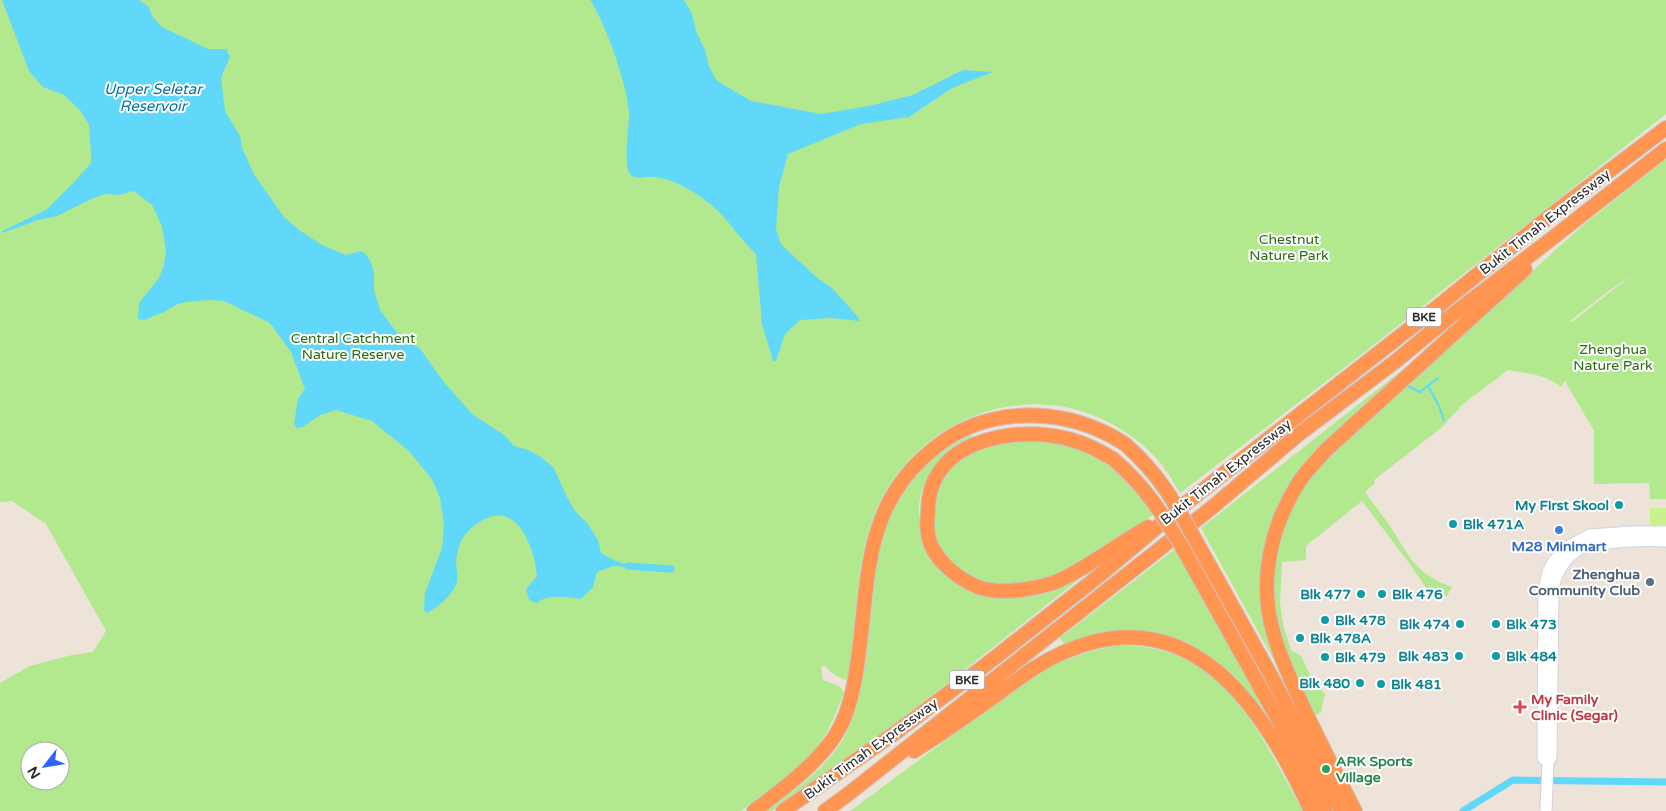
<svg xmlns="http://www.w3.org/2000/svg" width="1666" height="811" font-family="'Varela Round',sans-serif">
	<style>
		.green { fill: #b2e98f; fill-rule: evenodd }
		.pitch { fill: #caf28a }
		.water { fill: #61d7fa }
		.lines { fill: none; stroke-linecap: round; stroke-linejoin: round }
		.stream { stroke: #61d7fa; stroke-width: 2 }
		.canal { stroke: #61d7fa; stroke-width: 7 }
		.secondary-casing { stroke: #ced3e4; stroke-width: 13 }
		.highway-casing { stroke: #c7c7c7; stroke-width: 16 }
		.secondary { stroke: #fff; stroke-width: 11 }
		.highway { stroke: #ff9551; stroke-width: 14 }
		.highway-bridge-casing { stroke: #c7c7c7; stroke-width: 16; stroke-linecap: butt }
		.highway-bridge { stroke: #ff9551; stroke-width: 14 }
		.culture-dot { fill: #0f9aa8; stroke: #fff; stroke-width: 2 }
		.shop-dot { fill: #3f7fe0; stroke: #fff; stroke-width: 2 }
		.service-dot { fill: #5c6f8a; stroke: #fff; stroke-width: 2 }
		.health-dot { fill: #e0444e; stroke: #fff; stroke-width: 2 }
		.leisure-dot { fill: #2e9e5b; stroke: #fff; stroke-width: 2 }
		.labels { text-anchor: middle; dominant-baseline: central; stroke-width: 4; stroke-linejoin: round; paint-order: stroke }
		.shield { fill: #fff; stroke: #696969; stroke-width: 1 }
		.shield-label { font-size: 12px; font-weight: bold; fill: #292929 }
		.street-label { font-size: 14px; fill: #292929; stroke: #fff }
		.park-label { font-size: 14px; fill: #296c13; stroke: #fff }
		.culture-label { font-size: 14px; font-weight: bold; fill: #0d838f; stroke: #fff; text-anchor: start }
		.shop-label { font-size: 14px; font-weight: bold; fill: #366cbe; stroke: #fff }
		.service-label { font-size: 14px; font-weight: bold; fill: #4e5e75; stroke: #fff; text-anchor: end }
		.health-label { font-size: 14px; font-weight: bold; fill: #be3a42; stroke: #fff; text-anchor: start }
		.leisure-label { font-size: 14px; font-weight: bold; fill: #27864d; stroke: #fff; text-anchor: start }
		.water-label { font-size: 15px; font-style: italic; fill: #0173a5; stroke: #fff }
	</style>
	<rect width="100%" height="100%" fill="#ede3d9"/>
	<path class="green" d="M 0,0 L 1666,0 L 1666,114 L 1366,351 L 1180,493 C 1173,481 1166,469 1157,459 C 1147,447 1134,438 1122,430 C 1034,373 918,416 877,508 C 854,560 858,624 847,680 C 836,677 831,673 824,665 L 821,667 L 823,680 L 839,686 L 844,692 C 837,710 831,728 819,744 C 799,771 768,791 741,811 L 0,811 L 0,683 L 30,666 L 72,655 L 93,652 L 106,631 L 46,524 L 12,501 L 0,502 ZM 30,751 L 60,751 L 60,781 L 30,781 Z
		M 1666,159 L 1666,499 L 1650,499 L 1649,483 L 1594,484 L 1594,431 L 1565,381 L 1561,387 C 1546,375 1527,373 1508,370 L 1463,404 L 1441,428 L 1374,480 L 1375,483 L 1365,492 C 1373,503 1382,515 1390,526 C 1410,557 1415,574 1452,587 L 1447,596 L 1431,595 L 1412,567 L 1362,501 L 1306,546 L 1306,560 L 1282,562 L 1280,603 L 1283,624 L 1291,650 L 1301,656 L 1311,677 L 1325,694 L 1321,712 L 1314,716 L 1295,675 L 1278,631 L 1272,586 L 1278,542 L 1282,530 L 1303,486 L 1326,458 L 1582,226 ZM 1632,275 L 1572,322 L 1570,321 L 1610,290 Z
		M 1406,367 L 1409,371 L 1299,477 L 1263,570 L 1286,682 L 1201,528 Z
		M 971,435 L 973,438 C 928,459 906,499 927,546 C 933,560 939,570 951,580 C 960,586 973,595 985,596 C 993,596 1003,591 1011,589 C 1038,582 1065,575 1092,569 C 987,651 884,737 772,811 L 766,811 C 796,789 829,767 847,732 C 857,711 861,689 865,666 C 880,568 866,488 971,435 Z
		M 1033,440 C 1087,444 1124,470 1154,514 C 1116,540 1077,571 1032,582 C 986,593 938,572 931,522 C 931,515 934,506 935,499 C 938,487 944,471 954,463 C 977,446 1006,441 1033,440 Z
		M 1175,549 L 1279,732 L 1277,733 C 1264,714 1252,695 1236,678 C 1209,650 1167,630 1127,631 C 1105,631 1085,638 1065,645 L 1060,638 Z
		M 1116,646 C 1224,642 1258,732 1303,811 L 850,811 L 1030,678 C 1056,663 1086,650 1116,646 Z"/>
	<path class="pitch" d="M 1650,508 L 1666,508 L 1666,525 L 1650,525 Z"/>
	<path class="water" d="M 2,0 L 139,0 L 148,6 L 152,16 L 162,27 L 208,49 L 226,49 L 230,57 L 221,78 L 225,111 L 240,136 L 242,148 L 255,176 L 284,217 L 299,230 L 322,245 L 346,255 L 361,251 L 365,253 L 371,262 L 374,273 L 374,290 L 380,310 L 395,330 L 408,342 L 419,347 L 443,381 L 472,414 L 504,435 L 514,446 L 528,450 L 541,457 L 554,468 L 567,497 L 575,511 L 587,523 L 598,540 L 601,553 L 616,561 L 628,565 L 627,567 L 614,566 L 597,572 L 593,587 L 581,599 C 567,597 548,594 537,603 L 529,600 L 526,589 L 537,576 C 535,551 519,502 485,519 C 475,524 468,530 462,539 C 459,545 457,555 456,561 C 456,570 460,579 455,587 C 448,599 439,606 427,613 L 424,610 L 425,593 L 442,548 L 444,524 L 440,498 L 433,481 L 410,452 L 372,421 L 336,410 L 320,415 L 303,427 L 297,428 L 294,424 L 298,399 L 305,389 L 291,352 L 270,323 L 224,301 L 208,300 L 186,302 L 178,304 L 164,312 L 144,320 L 138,319 L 139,303 L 159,278 L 164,265 L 166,251 L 162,226 L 152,205 L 134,191 L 119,195 L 105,194 L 91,199 L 57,216 L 38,220 L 2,233 L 2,231 L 46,210 L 76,180 L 91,163 L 91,156 L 89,125 L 80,110 L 64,95 L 43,87 L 29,71 Z
		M 590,0 L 684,0 L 692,14 L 696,31 L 705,50 L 709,66 L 716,80 L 751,101 L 821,114 L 869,106 L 913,95 L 963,70 L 993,72 L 952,88 L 909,117 L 861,124 L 788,154 L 779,187 L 776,229 L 781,244 L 815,276 L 833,289 L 858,317 L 860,321 L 831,318 L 800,320 L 785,334 L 776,361 L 773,361 L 762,324 L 756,254 C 743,242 733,227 721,214 C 712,204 696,193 684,187 C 673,181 660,176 648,177 C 641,177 635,180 630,174 C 623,166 629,127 629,115 C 628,86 606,24 590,0 Z"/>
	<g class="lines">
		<path class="stream" d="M 1408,386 L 1420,392 L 1438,378
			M 1428,386 L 1439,406 L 1444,421"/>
		<path class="canal" d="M 628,566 L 671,569
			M 1463,811 L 1513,780 L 1666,782"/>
		<defs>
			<path id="secondary" d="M 1548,762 L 1543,758 L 1544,591 L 1548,572 L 1554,561 L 1569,546 L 1589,535 L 1632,532 L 1666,532
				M 1546,811 L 1548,762 L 1551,757 L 1553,591 C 1555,571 1569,551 1589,545 C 1595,543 1602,543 1608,543 C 1627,541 1647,540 1666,541"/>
			<path id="highway" d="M 1113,459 C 1100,451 1086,444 1072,440 C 1029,427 958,434 935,479 C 930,489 928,501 928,512 C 927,519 927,527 928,534 C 931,558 958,579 978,587 C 1000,595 1032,589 1053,583 C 1059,581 1065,577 1070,575 C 1097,561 1121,542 1148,527
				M 1197,543 L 1269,672 L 1341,811
				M 1182,547 L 1285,732 L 1325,811
				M 914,751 C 943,733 971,713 999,693 C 1018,679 1038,664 1060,654 C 1190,594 1264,707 1311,811
				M 754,811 C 782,790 824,759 840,727 C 850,708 854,687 857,666 C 869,590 861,514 923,458 C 942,440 965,426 991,420 C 1038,409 1085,418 1125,444
				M 783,811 L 895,733 L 983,667 L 1100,575 L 1181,507 L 1436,308 L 1551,215 L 1666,128
				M 825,811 L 847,795 L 1209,510 L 1299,434 L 1396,361 L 1448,318 L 1550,240 L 1666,149
				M 1355,811 C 1336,774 1317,737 1299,698 C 1290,678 1280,657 1274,635 C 1258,583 1270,527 1299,482 C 1307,470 1317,460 1326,450 L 1525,269"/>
		</defs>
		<use href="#secondary" class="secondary-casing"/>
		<use href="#highway" class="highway-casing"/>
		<use href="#secondary" class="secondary"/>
		<use href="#highway" class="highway"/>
		<defs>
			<path id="highway-bridge" d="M 1125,444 C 1160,475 1175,503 1197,543
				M 1113,459 C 1144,485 1162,513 1182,547"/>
		</defs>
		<use href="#highway-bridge" class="highway-bridge-casing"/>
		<use href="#highway-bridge" class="highway-bridge"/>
	</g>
	<g class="culture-dot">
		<circle cx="1619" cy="505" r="5"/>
		<circle cx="1453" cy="524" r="5"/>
		<circle cx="1361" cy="594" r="5"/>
		<circle cx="1382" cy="594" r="5"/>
		<circle cx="1325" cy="620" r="5"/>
		<circle cx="1460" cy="624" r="5"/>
		<circle cx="1496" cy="624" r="5"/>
		<circle cx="1300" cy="638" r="5"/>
		<circle cx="1459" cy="656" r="5"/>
		<circle cx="1496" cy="656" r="5"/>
		<circle cx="1325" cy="657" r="5"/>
		<circle cx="1360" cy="683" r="5"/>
		<circle cx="1381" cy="684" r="5"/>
	</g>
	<circle class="shop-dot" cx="1559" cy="530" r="5"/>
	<circle class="service-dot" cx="1650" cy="582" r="5"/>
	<path class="health-dot" d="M1517.5 699.5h5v5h5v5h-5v5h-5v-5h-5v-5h5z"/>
	<circle class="leisure-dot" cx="1326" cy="769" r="5"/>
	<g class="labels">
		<g class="shield">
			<rect x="1406.5" y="307.5" width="35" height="19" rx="4"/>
			<rect x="949.5" y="670.5" width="35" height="19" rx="4"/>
		</g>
		<g class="shield-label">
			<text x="1424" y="317">BKE</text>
			<text x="967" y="680">BKE</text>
		</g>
		<g class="street-label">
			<text transform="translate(1545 222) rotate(-38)">Bukit Timah Expressway</text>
			<text transform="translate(1226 472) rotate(-38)">Bukit Timah Expressway</text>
			<text transform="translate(871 749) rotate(-36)">Bukit Timah Expressway</text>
		</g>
		<g class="park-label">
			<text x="1289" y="239">Chestnut<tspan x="1289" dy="16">Nature Park</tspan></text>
			<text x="353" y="338">Central Catchment<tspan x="353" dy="16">Nature Reserve</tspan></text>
			<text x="1613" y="349">Zhenghua<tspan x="1613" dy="16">Nature Park</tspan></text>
		</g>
		<g class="culture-label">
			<text x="1609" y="505" text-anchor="end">My First Skool</text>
			<text x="1463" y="524">Blk 471A</text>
			<text x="1351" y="594" text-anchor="end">Blk 477</text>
			<text x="1392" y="594">Blk 476</text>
			<text x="1335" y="620">Blk 478</text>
			<text x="1450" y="624" text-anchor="end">Blk 474</text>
			<text x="1506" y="624">Blk 473</text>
			<text x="1310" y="638">Blk 478A</text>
			<text x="1449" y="656" text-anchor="end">Blk 483</text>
			<text x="1506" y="656">Blk 484</text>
			<text x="1335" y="657">Blk 479</text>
			<text x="1350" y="683" text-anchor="end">Blk 480</text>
			<text x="1391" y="684">Blk 481</text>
		</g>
		<g class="shop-label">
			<text x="1559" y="546">M28 Minimart</text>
		</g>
		<g class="service-label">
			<text x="1640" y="574">Zhenghua<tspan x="1640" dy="16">Community Club</tspan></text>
		</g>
		<g class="health-label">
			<text x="1531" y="699">My Family<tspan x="1531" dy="16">Clinic (Segar)</tspan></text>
		</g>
		<g class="leisure-label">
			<text x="1336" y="761">ARK Sports<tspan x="1336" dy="16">Village</tspan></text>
		</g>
		<g class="water-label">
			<text x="153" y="89">Upper Seletar<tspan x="153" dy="17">Reservoir</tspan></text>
		</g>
	</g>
	<g transform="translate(45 766) rotate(239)"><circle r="24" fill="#ffffff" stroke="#a9a9a9"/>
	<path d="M0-4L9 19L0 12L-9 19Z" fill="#3362ff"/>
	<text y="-8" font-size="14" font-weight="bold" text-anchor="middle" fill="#292929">N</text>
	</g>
</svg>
